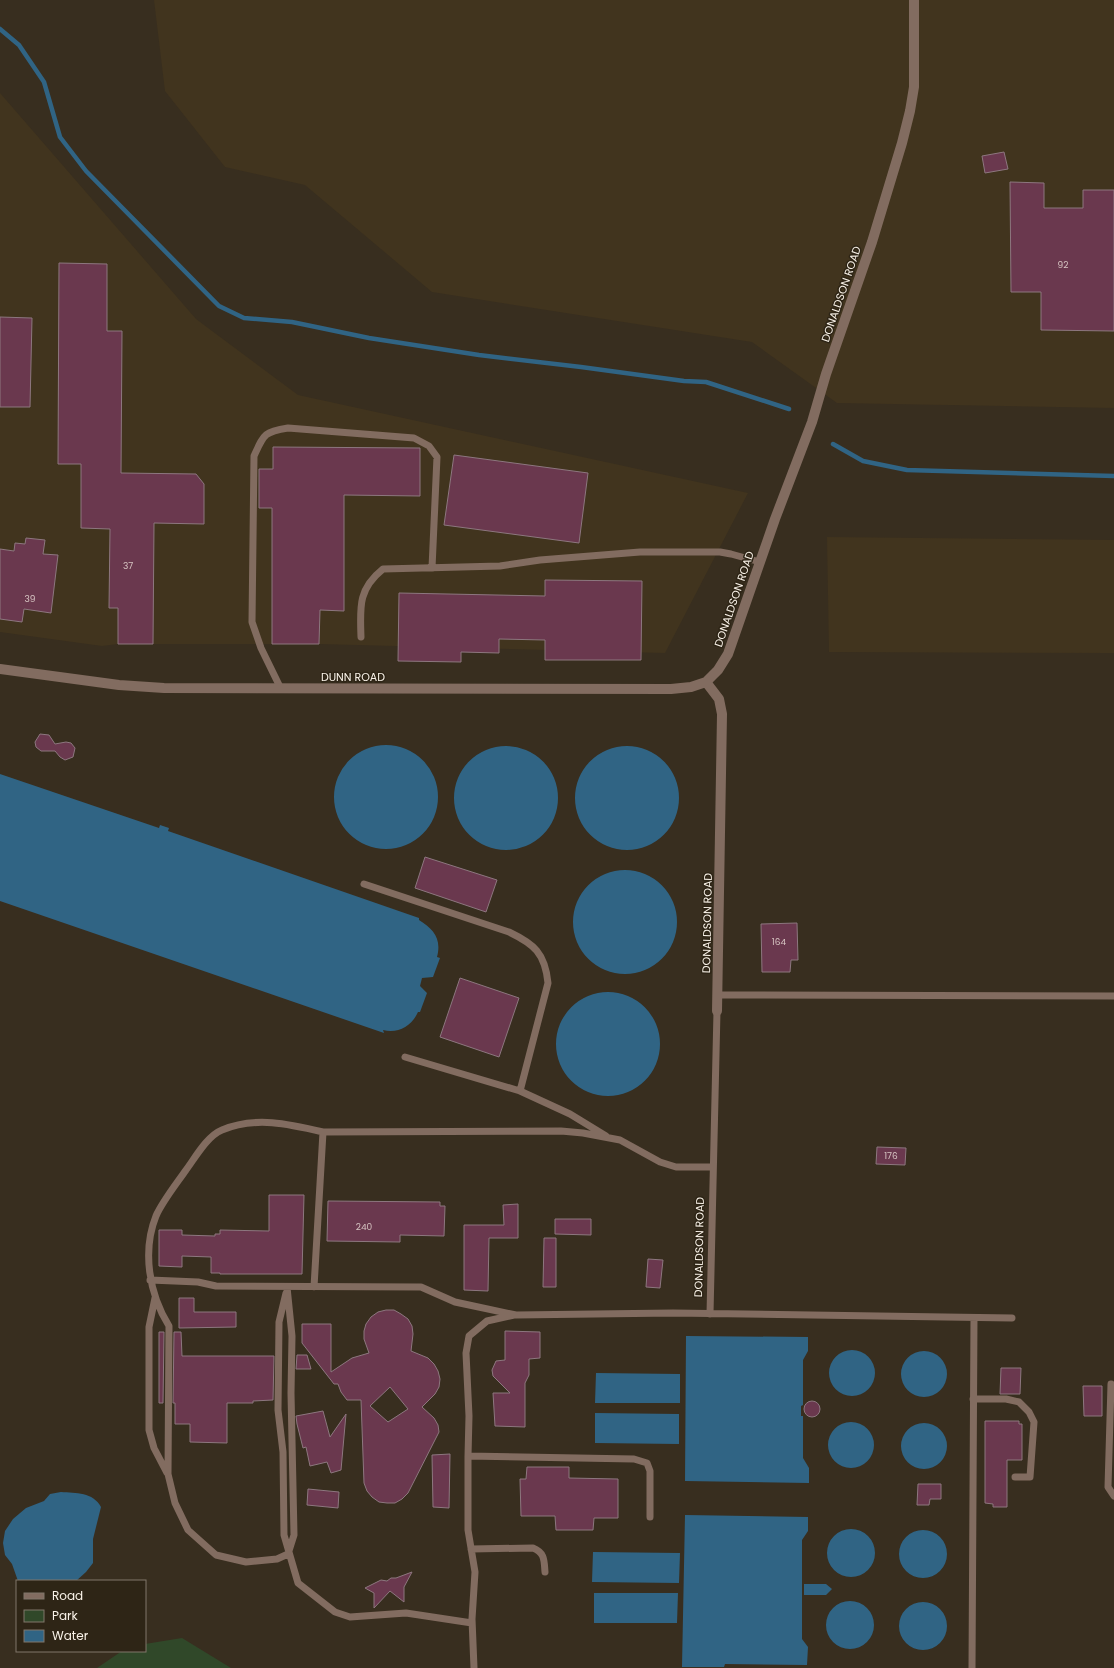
<svg xmlns="http://www.w3.org/2000/svg" width="1114" height="1668" font-family="Poppins,sans-serif">
	<style>
		.built { fill: #41341e }
		.green { fill: #304829 }
		.water { fill: #306484 }
		.lines { fill: none; stroke-linecap: round; stroke-linejoin: round }
		.stream { stroke: #306484; stroke-width: 4.5 }
		.building { fill: #6a384e; stroke: #8d777f; fill-rule: evenodd }
		.lane { stroke: #826c60; stroke-width: 7 }
		.street { stroke: #826c60; stroke-width: 10 }
		.labels { text-anchor: middle; dominant-baseline: central; stroke-width: 3; stroke-linejoin: round; paint-order: stroke }
		.number-label { font-size: 9px; fill: #d6c4c2 }
		.street-label { font-size: 11px; fill: #faf3e9; stroke: #2e2516 }
	</style>
	<rect width="100%" height="100%" fill="#382e1f"/>
	<path class="built" d="M 154,0 L 1114,0 L 1114,408 L 837,403 L 752,342 L 432,292 L 305,185 L 225,167 L 165,91 Z
		M 0,93 L 196,319 L 298,395 L 748,493 L 665,653 L 319,644 L 118,644 L 102,646 L 0,632 Z
		M 827,537 L 1114,540 L 1114,653 L 829,652 Z"/>
	<path class="green" d="M 182,1638 L 231,1668 L 97,1668 L 122,1651 L 145,1651 L 145,1644 Z"/>
	<path class="water" d="M334 797a52 52 0 1 1 104 0a52 52 0 1 1-104 0Z
		M454 798a52 52 0 1 1 104 0a52 52 0 1 1-104 0Z
		M575 798a52 52 0 1 1 104 0a52 52 0 1 1-104 0Z
		M 0,774 L 159,828 L 160,825 L 169,828 L 168,831 L 419,918 L 419,920 C 433,929 442,938 437,957 L 440,958 L 433,977 L 422,978 L 420,986 L 427,993 L 420,1012 L 418,1012 C 412,1026 398,1034 383,1030 L 384,1033 L 0,901 Z
		M573 922a52 52 0 1 1 104 0a52 52 0 1 1-104 0Z
		M556 1044a52 52 0 1 1 104 0a52 52 0 1 1-104 0Z
		M 686,1336 L 808,1337 L 808,1351 L 803,1360 L 803,1405 L 801,1406 L 801,1416 L 803,1416 L 803,1458 L 809,1468 L 809,1483 L 685,1481 Z
		M829 1373a23 23 0 1 1 46 0a23 23 0 1 1-46 0Z
		M901 1374a23 23 0 1 1 46 0a23 23 0 1 1-46 0Z
		M 596,1373 L 680,1374 L 680,1403 L 595,1403 Z
		M 595,1413 L 679,1414 L 679,1444 L 595,1443 Z
		M828 1445a23 23 0 1 1 46 0a23 23 0 1 1-46 0Z
		M901 1446a23 23 0 1 1 46 0a23 23 0 1 1-46 0Z
		M 61,1492 C 76,1493 93,1492 101,1507 L 93,1539 L 93,1563 L 86,1572 L 76,1581 L 18,1581 L 12,1564 L 5,1555 L 3,1543 L 5,1531 L 13,1519 L 26,1508 L 44,1501 L 50,1494 Z
		M 685,1515 L 808,1517 L 808,1531 L 802,1540 L 802,1639 L 808,1647 L 807,1665 L 725,1664 L 724,1667 L 682,1667 Z
		M827 1553a24 24 0 1 1 48 0a24 24 0 1 1-48 0Z
		M899 1554a24 24 0 1 1 48 0a24 24 0 1 1-48 0Z
		M 593,1552 L 680,1553 L 679,1583 L 592,1582 Z
		M 804,1584 L 826,1584 L 832,1589 L 826,1595 L 804,1595 Z
		M 594,1593 L 678,1593 L 677,1623 L 594,1623 Z
		M826 1625a24 24 0 1 1 48 0a24 24 0 1 1-48 0Z
		M899 1626a24 24 0 1 1 48 0a24 24 0 1 1-48 0Z"/>
	<g class="lines">
		<path class="stream" d="M 0,29 L 19,45 L 44,82 L 60,137 L 86,171 L 219,306 L 244,318 L 292,322 L 369,338 L 479,355 L 581,367 L 684,381 L 706,382 L 789,409
			M 833,444 L 863,461 L 907,470 L 1114,476"/>
	</g>
	<path class="building" d="M 1004,152 L 1008,169 L 985,173 L 982,156 Z
		M 1010,182 L 1044,183 L 1044,208 L 1083,208 L 1083,190 L 1114,190 L 1114,331 L 1041,330 L 1041,292 L 1011,292 Z
		M 59,263 L 107,264 L 107,331 L 122,331 L 121,473 L 196,474 L 204,484 L 204,524 L 154,523 L 153,644 L 118,644 L 118,608 L 109,608 L 110,529 L 81,528 L 81,464 L 58,464 Z
		M 0,317 L 32,318 L 30,407 L 0,407 Z
		M 273,447 L 420,448 L 420,496 L 344,495 L 344,611 L 320,610 L 319,644 L 272,644 L 272,508 L 259,508 L 259,469 L 273,469 Z
		M 454,455 L 588,473 L 579,543 L 444,525 Z
		M 26,538 L 45,540 L 43,554 L 58,555 L 51,613 L 24,609 L 22,622 L 0,619 L 0,549 L 14,551 L 15,543 L 25,544 Z
		M 545,580 L 642,581 L 641,660 L 545,660 L 545,640 L 499,639 L 499,653 L 461,652 L 461,662 L 398,661 L 399,593 L 545,596 Z
		M 40,734 L 49,735 L 55,744 L 66,742 L 71,743 L 75,748 L 73,757 L 65,760 L 60,757 L 55,751 L 41,751 L 36,747 L 35,742 Z
		M 425,857 L 497,880 L 486,912 L 415,888 Z
		M 797,923 L 798,960 L 791,960 L 790,972 L 762,972 L 761,924 Z
		M 460,978 L 519,998 L 499,1057 L 440,1037 Z
		M 877,1147 L 906,1148 L 905,1165 L 876,1164 Z
		M 269,1195 L 304,1195 L 302,1274 L 220,1274 L 220,1273 L 211,1273 L 211,1257 L 182,1256 L 182,1267 L 159,1266 L 159,1230 L 182,1230 L 182,1235 L 215,1236 L 215,1234 L 220,1234 L 220,1230 L 269,1231 Z
		M 328,1201 L 440,1202 L 440,1206 L 445,1206 L 444,1236 L 400,1235 L 400,1242 L 327,1241 Z
		M 518,1204 L 518,1238 L 489,1238 L 488,1291 L 464,1290 L 464,1225 L 504,1225 L 503,1205 Z
		M 555,1219 L 591,1219 L 591,1235 L 555,1234 Z
		M 544,1238 L 556,1238 L 556,1287 L 543,1287 Z
		M 648,1259 L 663,1260 L 660,1288 L 646,1287 Z
		M 179,1298 L 194,1298 L 194,1312 L 236,1312 L 236,1327 L 179,1328 Z
		M 386,1310 L 394,1310 L 401,1314 L 408,1319 L 412,1326 L 413,1334 L 411,1351 L 428,1358 L 434,1364 L 438,1371 L 440,1379 L 439,1387 L 435,1394 L 422,1407 L 434,1418 L 438,1425 L 439,1432 L 408,1493 L 402,1499 L 395,1503 L 387,1503 L 379,1502 L 372,1497 L 367,1491 L 364,1483 L 361,1400 L 347,1400 L 341,1392 L 338,1384 L 334,1384 L 302,1343 L 302,1324 L 331,1324 L 331,1372 L 352,1358 L 369,1353 L 364,1339 L 364,1331 L 366,1324 L 371,1317 L 378,1312 ZM 390,1387 L 408,1409 L 388,1422 L 370,1406 Z
		M 505,1331 L 540,1332 L 540,1358 L 529,1359 L 529,1375 L 525,1383 L 525,1427 L 495,1426 L 493,1393 L 510,1393 L 493,1376 L 492,1370 L 496,1361 L 505,1360 Z
		M 159,1332 L 164,1332 L 163,1403 L 159,1403 Z
		M 174,1332 L 181,1332 L 182,1356 L 274,1356 L 273,1400 L 253,1401 L 253,1403 L 227,1403 L 227,1443 L 190,1442 L 190,1424 L 175,1424 L 175,1403 L 173,1403 Z
		M 297,1355 L 307,1355 L 311,1369 L 296,1369 Z
		M 1001,1368 L 1021,1368 L 1020,1394 L 1000,1394 Z
		M 1083,1386 L 1102,1386 L 1102,1416 L 1084,1416 Z
		M804 1409a8 8 0 1 1 16 0a8 8 0 1 1-16 0Z
		M 323,1411 L 330,1437 L 346,1414 L 341,1470 L 331,1473 L 327,1462 L 310,1466 L 306,1447 L 303,1448 L 297,1424 L 296,1416 Z
		M 985,1421 L 1019,1421 L 1019,1424 L 1022,1424 L 1022,1460 L 1007,1460 L 1007,1507 L 993,1507 L 993,1504 L 985,1503 Z
		M 450,1454 L 449,1508 L 433,1507 L 432,1455 Z
		M 527,1467 L 569,1467 L 569,1478 L 618,1479 L 618,1518 L 594,1518 L 593,1530 L 556,1530 L 555,1516 L 521,1516 L 520,1479 L 526,1479 Z
		M 918,1484 L 941,1484 L 941,1499 L 930,1499 L 929,1505 L 917,1505 Z
		M 308,1489 L 339,1492 L 338,1508 L 307,1505 Z
		M 412,1572 L 404,1587 L 404,1602 L 390,1591 L 374,1608 L 374,1593 L 365,1588 L 381,1580 L 387,1581 L 391,1578 L 396,1578 Z"/>
	<g class="lines">
		<path class="lane" d="M 361,637 C 360,607 358,589 383,569 L 500,566 L 540,560 L 640,552 L 720,552 L 731,554 L 760,562
			M 281,689 L 261,648 L 252,622 L 254,456 C 264,434 264,432 288,428 L 414,438 L 429,446 L 437,457 L 432,568
			M 364,884 L 509,932 C 534,944 545,953 548,983 L 520,1091
			M 718,995 L 1114,996
			M 405,1057 L 520,1091 L 570,1114 L 606,1136
			M 150,1280 L 198,1282 L 216,1286 L 421,1287 L 455,1302 L 516,1315 L 673,1313 L 1012,1318
			M 287,1287 L 292,1336 L 291,1393 L 294,1535 L 288,1554 L 277,1559 L 246,1562 L 216,1555 L 188,1530 L 175,1503 L 168,1474 L 169,1326 C 149,1294 142,1251 156,1216 C 162,1202 177,1183 186,1170 C 195,1158 207,1136 222,1130 C 255,1116 289,1124 323,1132 L 561,1131 L 583,1133 L 620,1140 L 660,1162 L 676,1167 L 713,1167
			M 314,1287 L 323,1132
			M 286,1293 L 279,1322 L 278,1410 L 283,1452 L 284,1535 L 298,1583 L 335,1612 L 350,1617 L 406,1613 L 472,1623
			M 155,1298 L 149,1327 L 149,1430 L 154,1448 L 167,1473
			M 710,1314 L 717,1011
			M 514,1315 L 487,1321 L 469,1336 L 466,1353 L 469,1416 L 468,1456 L 634,1459 L 647,1463 L 650,1471 L 650,1517
			M 1111,1384 L 1108,1487 L 1114,1496
			M 973,1399 L 1006,1399 L 1019,1402 L 1029,1412 L 1034,1422 L 1030,1477 L 1015,1477
			M 468,1456 L 468,1530 L 475,1572 L 472,1619 L 474,1668
			M 471,1549 L 533,1548 C 545,1553 544,1560 545,1572
			M 972,1668 L 974,1318"/>
		<path class="street" d="M 0,669 L 119,685 L 164,688 L 671,689 L 691,687 L 706,682 L 718,670 L 728,654 L 775,519 L 812,422 L 826,374 L 872,242 L 902,143 L 910,111 L 914,87 L 914,0
			M 706,682 L 719,699 L 722,714 L 717,1011"/>
	</g>
	<g class="labels">
		<g class="number-label">
			<text x="1063" y="265">92</text>
			<text x="128" y="566">37</text>
			<text x="30" y="599">39</text>
			<text x="779" y="942">164</text>
			<text x="891" y="1156">176</text>
			<text x="364" y="1227">240</text>
		</g>
		<g class="street-label">
			<text transform="translate(841 294) rotate(-71)">DONALDSON ROAD</text>
			<text transform="translate(734 599) rotate(-71)">DONALDSON ROAD</text>
			<text x="353" y="677">DUNN ROAD</text>
			<text transform="translate(707 923) rotate(-89)">DONALDSON ROAD</text>
			<text transform="translate(699 1247) rotate(-89)">DONALDSON ROAD</text>
		</g>
	</g>
	<rect x="16" y="1580" width="130" height="72" fill="#2e2516" stroke="#80776a"/>
	<rect x="24" y="1593" width="20" height="6" fill="#826c60" stroke="#80776a"/>
	<text x="52" y="1600" font-size="12" fill="#faf3e9">Road</text>
	<rect x="24" y="1610" width="20" height="12" fill="#304829" stroke="#80776a"/>
	<text x="52" y="1620" font-size="12" fill="#faf3e9">Park</text>
	<rect x="24" y="1630" width="20" height="12" fill="#306484" stroke="#80776a"/>
	<text x="52" y="1640" font-size="12" fill="#faf3e9">Water</text>
</svg>
